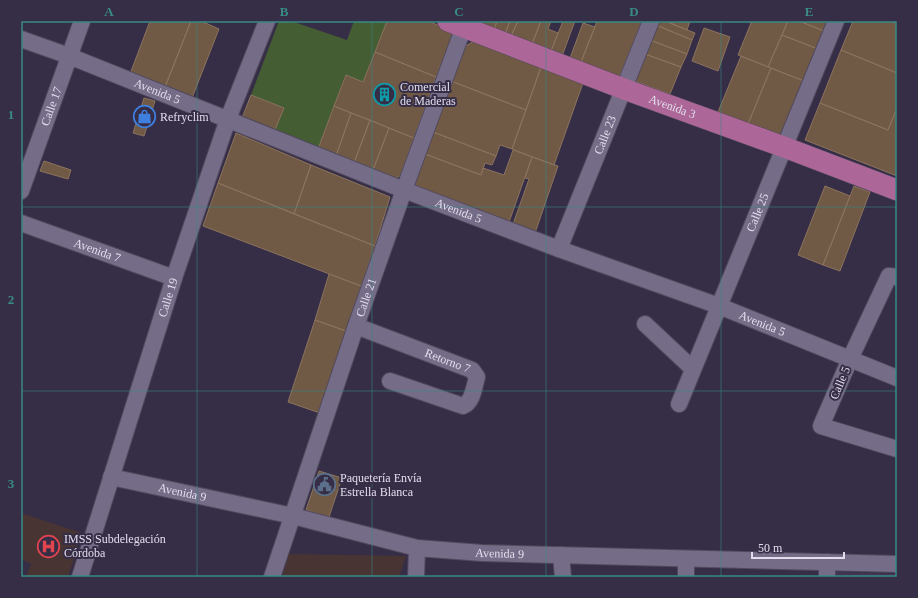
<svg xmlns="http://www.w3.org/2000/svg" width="918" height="598" font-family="Georgia,serif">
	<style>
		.built { fill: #403553 }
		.medical { fill: #493434 }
		.green { fill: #445d33 }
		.building { fill: #705945; stroke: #8b735e }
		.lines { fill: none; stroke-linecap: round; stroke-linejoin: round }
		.minor-casing { stroke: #51495d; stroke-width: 18 }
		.major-casing { stroke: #51495d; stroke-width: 22 }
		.minor { stroke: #756c87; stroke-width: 16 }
		.major { stroke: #ac6798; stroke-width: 21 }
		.grid { fill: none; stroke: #398b87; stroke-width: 1; stroke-opacity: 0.55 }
		.labels { text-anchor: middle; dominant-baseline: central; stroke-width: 4; stroke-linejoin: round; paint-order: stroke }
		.poi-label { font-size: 12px; fill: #e2dded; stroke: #362e46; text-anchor: start }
		.street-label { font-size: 12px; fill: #e2dded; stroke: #362e46 }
		.neatline { fill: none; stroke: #398b87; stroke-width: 1.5 }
		.grid-label { font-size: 13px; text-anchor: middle; font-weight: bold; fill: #398b87 }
	</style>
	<rect width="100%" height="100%" fill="#362e46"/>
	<path class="built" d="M 834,572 L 897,574 L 897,577 L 834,577 Z"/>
	<path class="medical" d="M 21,513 L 82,533 L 68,577 L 26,577 L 31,564 L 21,559 Z
		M 289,554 L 406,556 L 399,577 L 282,577 Z"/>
	<path class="green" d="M 279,21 L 291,21 L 347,40 L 354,21 L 387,21 L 363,82 L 345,76 L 318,149 L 275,130 L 251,95 Z"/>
	<path class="building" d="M 150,21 L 191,21 L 165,87 L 130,74 Z
		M 191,21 L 201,21 L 219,29 L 192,98 L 165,87 Z
		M 387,21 L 428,21 L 454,32 L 436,77 L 375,52 Z
		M 473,21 L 497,21 L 494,30 Z
		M 497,21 L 510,21 L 505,34 L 494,30 Z
		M 510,21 L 518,21 L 511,36 L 505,34 Z
		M 518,21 L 541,21 L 532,44 L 511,36 Z
		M 541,21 L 551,21 L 548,29 L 558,33 L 551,51 L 532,44 Z
		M 563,21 L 575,21 L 562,56 L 551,51 Z
		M 597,21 L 642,21 L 619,77 L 581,62 Z
		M 658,21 L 665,21 L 695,33 L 692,40 L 656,25 Z
		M 665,21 L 690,21 L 687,30 Z
		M 747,21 L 788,21 L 768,67 L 738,55 L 751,23 Z
		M 788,21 L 799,21 L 824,31 L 818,49 L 782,35 Z
		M 799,21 L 828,21 L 824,31 Z
		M 853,21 L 897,21 L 897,73 L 841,50 Z
		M 583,23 L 595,27 L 581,62 L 570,58 Z
		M 656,25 L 692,40 L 687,54 L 650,40 Z
		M 704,28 L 730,37 L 718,71 L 692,61 Z
		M 782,35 L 818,49 L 804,81 L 768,67 Z
		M 650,40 L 687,54 L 681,67 L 645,54 Z
		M 474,41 L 541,67 L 526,110 L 451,81 L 464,47 Z
		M 841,50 L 897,73 L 897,108 L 888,130 L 820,103 Z
		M 375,52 L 436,77 L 414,138 L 334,106 L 346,75 L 363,82 Z
		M 645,54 L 681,67 L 670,94 L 635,81 Z
		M 741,56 L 771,68 L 748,124 L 718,112 Z
		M 541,67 L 583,83 L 554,165 L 512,149 Z
		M 771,68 L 804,81 L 782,138 L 748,124 Z
		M 451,81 L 526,110 L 512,149 L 500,145 L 496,156 L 433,132 Z
		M 251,95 L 284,108 L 275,130 L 242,118 Z
		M 144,98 L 155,101 L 144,136 L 133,133 Z
		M 820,103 L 888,130 L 897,108 L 897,176 L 805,140 Z
		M 334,106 L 351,113 L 336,156 L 318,149 Z
		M 351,113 L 370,120 L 354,163 L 336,156 Z
		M 370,120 L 389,128 L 373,170 L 354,163 Z
		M 389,128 L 414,138 L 400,176 L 395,178 L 373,170 Z
		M 433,132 L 496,156 L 492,165 L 485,163 L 481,175 L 425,154 Z
		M 236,133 L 311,165 L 294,214 L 218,183 Z
		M 513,150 L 532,157 L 508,225 L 413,187 L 425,154 L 481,175 L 483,168 L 504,175 Z
		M 532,157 L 558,166 L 534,236 L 512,227 L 529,179 L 525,178 Z
		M 44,161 L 71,170 L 68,179 L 40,171 Z
		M 311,165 L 390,197 L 375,246 L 294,214 Z
		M 218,183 L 375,246 L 361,286 L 203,226 Z
		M 825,186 L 850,196 L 823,265 L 798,255 Z
		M 854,186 L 870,192 L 840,271 L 823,265 Z
		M 329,274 L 361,286 L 346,331 L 315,320 Z
		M 315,320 L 346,331 L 320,413 L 288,402 Z
		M 319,471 L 342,478 L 329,517 L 306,510 Z"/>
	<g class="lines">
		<defs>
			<g id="minor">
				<path id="s1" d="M 21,39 L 69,56 L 404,190 L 559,249 L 719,306 L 897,378"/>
				<path id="s2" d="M 21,191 L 82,21"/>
				<path id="s3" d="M 21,223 L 174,278"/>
				<path id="s4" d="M 559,249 L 651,21"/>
				<path d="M 897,277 L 889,276 L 850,359 L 821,426 L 897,449"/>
				<path d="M 645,324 L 693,369"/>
				<path id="s5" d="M 356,326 L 472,370 L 477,377 C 474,387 473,402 463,406 L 390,381"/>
				<path id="s6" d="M 679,404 L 836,21"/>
				<path id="s7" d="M 111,477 L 293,516 L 417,548 L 482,553 L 897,564"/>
				<path d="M 561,555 L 563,577"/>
				<path d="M 686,559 L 686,577"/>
				<path d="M 827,562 L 827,577"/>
				<path id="s8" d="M 80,577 L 174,278 L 228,119 L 267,21"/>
				<path id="s9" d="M 272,577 L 356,326 L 404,190 L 466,21"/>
				<path d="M 416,577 L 417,548"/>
			</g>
			<g id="major">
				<path id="s10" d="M 448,21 L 624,89 L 784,147 L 897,190"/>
			</g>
		</defs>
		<use href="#minor" class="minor-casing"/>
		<use href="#major" class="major-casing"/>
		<use href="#minor" class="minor"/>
		<use href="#major" class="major"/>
	</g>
	<path class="grid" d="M 197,21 L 197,577M 372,21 L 372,577M 546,21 L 546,577M 721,21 L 721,577M 21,207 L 897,207M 21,391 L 897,391"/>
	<defs>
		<symbol id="building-ring" viewBox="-11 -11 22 22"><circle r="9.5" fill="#362e46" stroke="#0f9aa8" stroke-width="1.5"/><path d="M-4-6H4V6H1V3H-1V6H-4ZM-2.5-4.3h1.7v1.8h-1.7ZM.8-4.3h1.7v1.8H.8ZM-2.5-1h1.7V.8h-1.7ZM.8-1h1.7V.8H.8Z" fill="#0f9aa8"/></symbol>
		<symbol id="shop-ring" viewBox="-11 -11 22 22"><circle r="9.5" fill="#362e46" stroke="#3f7fe0" stroke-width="1.5"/><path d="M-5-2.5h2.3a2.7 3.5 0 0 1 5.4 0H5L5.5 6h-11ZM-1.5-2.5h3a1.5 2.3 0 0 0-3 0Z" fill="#3f7fe0"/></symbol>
		<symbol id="civic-ring" viewBox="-11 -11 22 22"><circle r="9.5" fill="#362e46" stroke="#5c6f8a" stroke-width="1.5"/><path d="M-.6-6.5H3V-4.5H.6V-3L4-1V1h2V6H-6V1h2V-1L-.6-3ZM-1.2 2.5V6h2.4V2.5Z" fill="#5c6f8a"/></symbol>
		<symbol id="hospital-ring" viewBox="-11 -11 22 22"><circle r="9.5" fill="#362e46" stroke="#e0444e" stroke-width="1.5"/><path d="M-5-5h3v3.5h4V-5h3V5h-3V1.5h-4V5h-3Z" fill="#e0444e"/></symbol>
	</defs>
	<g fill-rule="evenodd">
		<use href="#building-ring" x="372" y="82" width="25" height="25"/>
		<use href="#shop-ring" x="132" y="104" width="25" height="25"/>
		<use href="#civic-ring" x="312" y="472" width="25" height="25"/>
		<use href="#hospital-ring" x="36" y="534" width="25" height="25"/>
	</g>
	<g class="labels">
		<g class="poi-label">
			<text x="400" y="87">Comercial<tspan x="400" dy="14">de Maderas</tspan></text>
			<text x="160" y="117">Refryclim</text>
			<text x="340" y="478">Paquetería Envía<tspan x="340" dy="14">Estrella Blanca</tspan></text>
			<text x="64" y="539">IMSS Subdelegación<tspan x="64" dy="14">Córdoba</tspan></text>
		</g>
		<g class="street-label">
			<text stroke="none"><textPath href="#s1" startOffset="146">Avenida 5</textPath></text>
			<text stroke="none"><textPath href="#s2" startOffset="90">Calle 17</textPath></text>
			<text stroke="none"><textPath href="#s10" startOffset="240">Avenida 3</textPath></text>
			<text stroke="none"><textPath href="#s4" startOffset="123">Calle 23</textPath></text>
			<text stroke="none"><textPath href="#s1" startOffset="470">Avenida 5</textPath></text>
			<text stroke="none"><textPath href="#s6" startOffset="207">Calle 25</textPath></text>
			<text stroke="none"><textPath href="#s3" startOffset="81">Avenida 7</textPath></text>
			<text stroke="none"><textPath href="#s8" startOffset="293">Calle 19</textPath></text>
			<text stroke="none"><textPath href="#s9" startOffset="295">Calle 21</textPath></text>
			<text stroke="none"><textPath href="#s1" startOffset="794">Avenida 5</textPath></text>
			<text stroke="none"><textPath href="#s5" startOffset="98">Retorno 7</textPath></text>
			<text transform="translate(840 383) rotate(-67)">Calle 5</text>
			<text stroke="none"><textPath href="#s7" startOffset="73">Avenida 9</textPath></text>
			<text stroke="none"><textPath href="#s7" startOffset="397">Avenida 9</textPath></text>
		</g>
	</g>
	<rect width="918" height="598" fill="none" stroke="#362e46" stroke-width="44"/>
	<path d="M752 552v6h92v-6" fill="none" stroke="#e2dded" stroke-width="2"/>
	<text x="758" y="552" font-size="12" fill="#e2dded" stroke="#362e46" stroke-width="3" paint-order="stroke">50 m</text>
	<rect x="22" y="22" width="874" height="554" class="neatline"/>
	<g class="grid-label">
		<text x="109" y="16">A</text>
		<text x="284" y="16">B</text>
		<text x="459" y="16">C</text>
		<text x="634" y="16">D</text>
		<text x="809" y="16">E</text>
		<text x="11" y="119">1</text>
		<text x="11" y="304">2</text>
		<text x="11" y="488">3</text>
	</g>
</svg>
